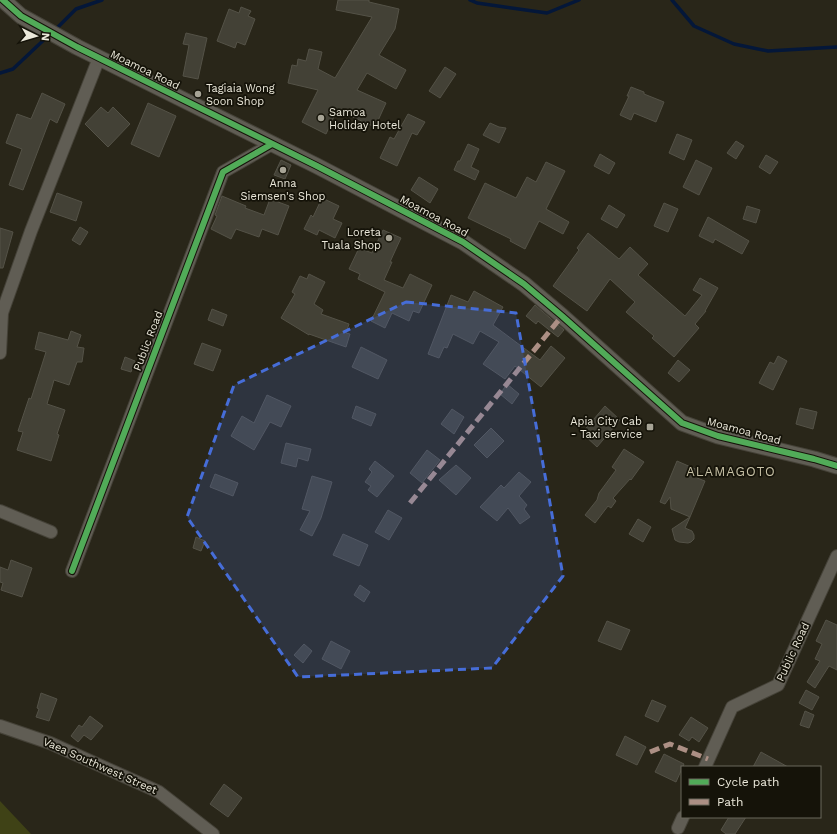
<svg xmlns="http://www.w3.org/2000/svg" width="837" height="834" font-family="'Work Sans',sans-serif">
	<style>
		.green { fill: #3f4216 }
		.lines { fill: none; stroke-linecap: round; stroke-linejoin: round }
		.stream { stroke: #041739; stroke-width: 3.5 }
		.building { fill: #434136; stroke: #545247 }
		.minor-casing { stroke: #454238; stroke-width: 14 }
		.tertiary-casing { stroke: #454238; stroke-width: 17 }
		.minor { stroke: #605d54; stroke-width: 12 }
		.tertiary { stroke: #605d54; stroke-width: 15 }
		.quiet { stroke: #ac8f84; stroke-width: 5; stroke-dasharray: 10 5; stroke-linecap: butt }
		.cycleway-casing { stroke: #151309; stroke-width: 8 }
		.cycleway { stroke: #51ab58; stroke-width: 6 }
		.marked { fill: #466dd8; fill-opacity: 0.2; stroke: #466dd8; stroke-width: 3; stroke-dasharray: 8 5; stroke-linejoin: round }
		.poi-dot { fill: #a7a496; stroke: #151309; stroke-width: 1.5 }
		.labels { text-anchor: middle; dominant-baseline: central; stroke-width: 3.5; stroke-linejoin: round; paint-order: stroke }
		.street-label { font-size: 11px; fill: #ebe8da; stroke: #151309 }
		.poi-label { font-size: 11px; fill: #ebe8da; stroke: #151309; text-anchor: start }
		.quarter-label { font-size: 13px; letter-spacing: 1px; fill: #c7c1a6; stroke: #151309 }
	</style>
	<rect width="100%" height="100%" fill="#292619"/>
	<path class="green" d="M 0,801 L 31,834 L 0,834 Z"/>
	<g class="lines">
		<path class="stream" d="M 470,0 L 477,3 L 547,13 L 579,0
			M 672,0 L 694,26 L 734,44 L 768,51 L 837,47
			M 55,30 L 76,9 L 102,0
			M 0,73 L 13,69 L 49,35"/>
	</g>
	<path class="building" d="M 338,0 L 369,0 L 369,2 L 399,9 L 395,29 L 379,55 L 406,70 L 396,89 L 367,73 L 357,90 L 386,103 L 375,127 L 337,110 L 326,134 L 302,122 L 318,90 L 288,83 L 292,65 L 297,66 L 298,59 L 306,61 L 309,49 L 322,52 L 318,69 L 335,78 L 372,17 L 336,10 Z
		M 241,7 L 251,11 L 248,16 L 255,19 L 245,45 L 237,42 L 235,48 L 217,41 L 229,9 L 239,13 Z
		M 186,33 L 207,38 L 198,79 L 183,76 L 189,45 L 183,44 Z
		M 445,67 L 456,74 L 440,98 L 429,91 Z
		M 631,87 L 644,92 L 644,94 L 664,102 L 656,122 L 634,113 L 631,120 L 620,115 L 629,96 L 627,96 Z
		M 42,93 L 65,104 L 57,123 L 50,119 L 23,190 L 9,185 L 22,149 L 6,143 L 17,114 L 31,119 Z
		M 148,103 L 176,116 L 159,157 L 131,144 Z
		M 101,107 L 108,113 L 113,107 L 130,124 L 108,147 L 85,124 Z
		M 408,114 L 425,122 L 417,135 L 412,133 L 397,166 L 380,158 L 390,137 L 394,139 Z
		M 490,123 L 499,127 L 506,128 L 499,143 L 483,135 Z
		M 677,134 L 692,140 L 684,160 L 669,153 Z
		M 736,141 L 744,146 L 736,159 L 727,153 Z
		M 468,144 L 479,149 L 471,167 L 479,171 L 475,180 L 454,170 L 458,161 L 460,161 Z
		M 600,154 L 615,163 L 609,174 L 594,166 Z
		M 766,155 L 778,162 L 770,174 L 759,167 Z
		M 281,160 L 291,165 L 285,179 L 274,175 Z
		M 696,160 L 712,168 L 699,195 L 683,187 Z
		M 546,162 L 565,171 L 546,209 L 569,222 L 563,234 L 539,221 L 525,249 L 510,241 L 511,239 L 468,218 L 485,183 L 516,198 L 527,177 L 536,182 Z
		M 419,177 L 438,189 L 430,203 L 411,190 Z
		M 57,193 L 82,202 L 76,221 L 50,212 Z
		M 222,196 L 246,206 L 245,208 L 264,215 L 270,199 L 289,206 L 278,235 L 262,229 L 259,237 L 236,229 L 231,239 L 211,229 L 217,216 L 215,215 Z
		M 322,198 L 339,206 L 333,219 L 342,223 L 335,238 L 319,230 L 317,235 L 304,229 L 311,215 L 313,217 Z
		M 664,203 L 678,209 L 668,232 L 654,226 Z
		M 609,205 L 625,215 L 617,228 L 601,219 Z
		M 747,206 L 760,210 L 756,223 L 743,219 Z
		M 708,217 L 749,241 L 742,254 L 715,239 L 713,243 L 699,236 Z
		M 80,227 L 88,232 L 80,245 L 72,240 Z
		M 0,228 L 13,232 L 3,268 L 0,268 Z
		M 383,230 L 401,238 L 390,262 L 392,262 L 384,280 L 403,288 L 410,274 L 432,285 L 419,313 L 413,311 L 409,321 L 392,313 L 385,328 L 371,321 L 385,292 L 358,279 L 360,274 L 349,269 L 359,248 L 372,253 Z
		M 588,233 L 619,259 L 630,247 L 648,264 L 638,275 L 685,316 L 702,295 L 693,290 L 700,278 L 718,288 L 705,311 L 706,311 L 695,324 L 699,328 L 674,357 L 652,338 L 654,336 L 626,312 L 635,302 L 610,279 L 587,311 L 553,286 L 579,250 L 577,248 Z
		M 309,274 L 325,282 L 314,304 L 323,310 L 321,314 L 349,324 L 346,333 L 350,334 L 346,347 L 309,334 L 309,335 L 281,318 L 295,294 L 292,292 L 300,276 L 307,279 Z
		M 474,291 L 503,307 L 493,325 L 540,360 L 551,346 L 565,358 L 541,387 L 515,366 L 505,379 L 483,364 L 499,342 L 480,331 L 473,344 L 453,334 L 447,348 L 444,347 L 439,358 L 428,354 L 451,295 L 468,302 Z
		M 535,305 L 564,330 L 558,337 L 538,321 L 536,324 L 526,316 Z
		M 212,309 L 227,315 L 223,326 L 208,320 Z
		M 71,331 L 81,335 L 77,347 L 84,348 L 82,362 L 77,362 L 69,385 L 54,380 L 47,404 L 65,410 L 57,434 L 59,435 L 51,461 L 17,450 L 23,432 L 18,431 L 29,398 L 31,399 L 46,352 L 35,349 L 39,332 L 68,340 Z
		M 202,343 L 221,350 L 213,371 L 194,364 Z
		M 361,347 L 387,360 L 378,379 L 352,367 Z
		M 778,356 L 787,361 L 773,390 L 759,383 L 770,362 L 774,364 Z
		M 125,357 L 135,361 L 131,372 L 121,369 Z
		M 678,360 L 690,370 L 679,382 L 668,373 Z
		M 507,384 L 519,394 L 512,404 L 500,394 Z
		M 267,395 L 291,406 L 281,427 L 270,422 L 254,450 L 231,436 L 242,416 L 254,423 Z
		M 356,406 L 376,414 L 371,426 L 352,418 Z
		M 605,406 L 620,420 L 597,447 L 582,433 Z
		M 800,408 L 817,412 L 813,429 L 796,424 Z
		M 452,409 L 464,417 L 454,434 L 441,424 Z
		M 491,428 L 504,441 L 487,458 L 474,445 Z
		M 286,443 L 311,449 L 308,461 L 298,458 L 296,467 L 281,463 Z
		M 624,449 L 644,462 L 631,480 L 630,479 L 613,498 L 616,501 L 611,508 L 608,506 L 595,523 L 585,515 L 597,500 L 599,493 L 616,470 L 612,467 Z
		M 427,450 L 440,460 L 422,483 L 410,473 Z
		M 375,461 L 394,476 L 377,497 L 368,490 L 371,486 L 365,482 L 372,472 L 369,469 Z
		M 677,461 L 700,471 L 697,478 L 705,481 L 690,517 L 671,509 L 670,497 L 665,504 L 660,502 Z
		M 456,465 L 471,478 L 456,495 L 439,480 Z
		M 519,472 L 531,482 L 519,496 L 527,505 L 524,509 L 530,517 L 520,524 L 508,508 L 497,521 L 480,507 L 501,485 L 504,488 Z
		M 215,474 L 238,483 L 233,496 L 210,487 Z
		M 312,476 L 332,482 L 321,518 L 312,536 L 300,530 L 310,511 L 302,509 Z
		M 388,510 L 402,518 L 389,540 L 375,532 Z
		M 690,517 L 685,528 L 692,531 L 694,535 L 694,539 L 691,542 L 688,543 L 679,542 L 675,540 L 672,529 Z
		M 638,519 L 651,527 L 643,542 L 629,534 Z
		M 343,534 L 368,545 L 359,566 L 333,555 Z
		M 196,537 L 205,541 L 201,551 L 193,548 Z
		M 11,560 L 32,568 L 22,597 L 1,590 L 3,583 L 0,582 L 0,567 L 8,570 Z
		M 360,585 L 370,592 L 364,602 L 354,595 Z
		M 826,620 L 837,625 L 837,670 L 829,666 L 815,688 L 807,682 L 820,661 L 815,659 L 822,644 L 816,641 Z
		M 607,621 L 630,630 L 621,650 L 598,641 Z
		M 331,641 L 350,651 L 341,669 L 322,659 Z
		M 304,644 L 312,651 L 303,663 L 294,655 Z
		M 806,690 L 819,697 L 812,710 L 799,703 Z
		M 41,693 L 57,699 L 49,721 L 36,717 L 39,709 L 37,708 Z
		M 652,700 L 666,706 L 658,722 L 645,716 Z
		M 805,711 L 814,715 L 809,728 L 800,725 Z
		M 90,716 L 103,726 L 91,740 L 84,735 L 78,742 L 71,736 L 79,725 L 82,727 Z
		M 691,717 L 708,728 L 699,742 L 692,737 L 689,741 L 679,735 Z
		M 625,736 L 646,747 L 637,765 L 616,755 Z
		M 761,752 L 788,767 L 753,767 Z
		M 664,754 L 684,764 L 676,782 L 655,772 Z
		M 224,784 L 242,798 L 228,817 L 210,804 Z
		M 729,817 L 746,817 L 735,834 L 726,834 L 721,830 Z"/>
	<g class="lines">
		<defs>
			<path id="minor" d="M 0,353 L 2,313 L 31,231 L 99,58
				M 0,511 L 51,532
				M 72,571 L 223,172 L 272,144
				M 0,726 L 50,743 L 159,792 L 213,834
				M 705,767 L 732,707 L 778,685 L 837,556
				M 678,828 L 683,817"/>
			<path id="tertiary" d="M 3,0 L 21,16 L 77,47 L 317,166 L 463,242 L 524,284 L 562,316 L 682,423 L 718,436 L 814,459 L 837,466"/>
		</defs>
		<use href="#minor" class="minor-casing"/>
		<use href="#tertiary" class="tertiary-casing"/>
		<use href="#minor" class="minor"/>
		<use href="#tertiary" class="tertiary"/>
		<path class="quiet" d="M 410,503 L 562,316
			M 650,752 L 670,744 L 708,759"/>
		<defs>
			<path id="cycleway" d="M 3,0 L 21,16 L 77,47 L 317,166 L 463,242 L 524,284 L 562,316 L 682,423 L 718,436 L 814,459 L 837,466
				M 72,571 L 223,172 L 272,144"/>
		</defs>
		<use href="#cycleway" class="cycleway-casing"/>
		<use href="#cycleway" class="cycleway"/>
	</g>
	<path class="marked" d="M 406,302 L 516,313 L 563,576 L 492,668 L 298,677 L 187,517 L 234,385 Z"/>
	<g class="poi-dot">
		<circle cx="198" cy="94" r="4"/>
		<circle cx="321" cy="118" r="4"/>
		<circle cx="283" cy="170" r="4"/>
		<circle cx="389" cy="238" r="4"/>
		<rect x="646" y="423" width="8" height="8" rx="2"/>
	</g>
	<g class="labels">
		<g class="street-label">
			<text transform="translate(145 70) rotate(26)">Moamoa Road</text>
			<text transform="translate(434 216) rotate(28)">Moamoa Road</text>
			<text transform="translate(148 341) rotate(-69)">Public Road</text>
			<text transform="translate(744 431) rotate(15)">Moamoa Road</text>
			<text transform="translate(793 652) rotate(-65)">Public Road</text>
			<text transform="translate(100 766) rotate(24)">Vaea Southwest Street</text>
		</g>
		<g class="poi-label">
			<text x="206" y="88">Tagiaia Wong<tspan x="206" dy="13">Soon Shop</tspan></text>
			<text x="329" y="112">Samoa<tspan x="329" dy="13">Holiday Hotel</tspan></text>
			<text x="283" y="183" text-anchor="middle">Anna<tspan x="283" dy="13">Siemsen's Shop</tspan></text>
			<text x="381" y="232" text-anchor="end">Loreta<tspan x="381" dy="13">Tuala Shop</tspan></text>
			<text x="642" y="421" text-anchor="end">Apia City Cab<tspan x="642" dy="13">- Taxi service</tspan></text>
		</g>
		<g class="quarter-label">
			<text x="731" y="471">ALAMAGOTO</text>
		</g>
	</g>
	<rect x="681" y="766" width="140" height="52" fill="#151309" stroke="#6b685d"/>
	<rect x="689" y="779" width="20" height="6" fill="#51ab58" stroke="#6b685d"/>
	<text x="717" y="786" font-size="12" fill="#ebe8da">Cycle path</text>
	<rect x="689" y="799" width="20" height="6" fill="#ac8f84" stroke="#6b685d"/>
	<text x="717" y="806" font-size="12" fill="#ebe8da">Path</text>
	<g transform="translate(36 36) rotate(95)" stroke="#151309" stroke-width="3" paint-order="stroke">
	<path d="M0-3L7 15L0 10L-7 15Z" fill="#ebe8da"/>
	<text y="-6" font-size="11" font-weight="bold" text-anchor="middle" fill="#ebe8da">N</text>
	</g>
</svg>
